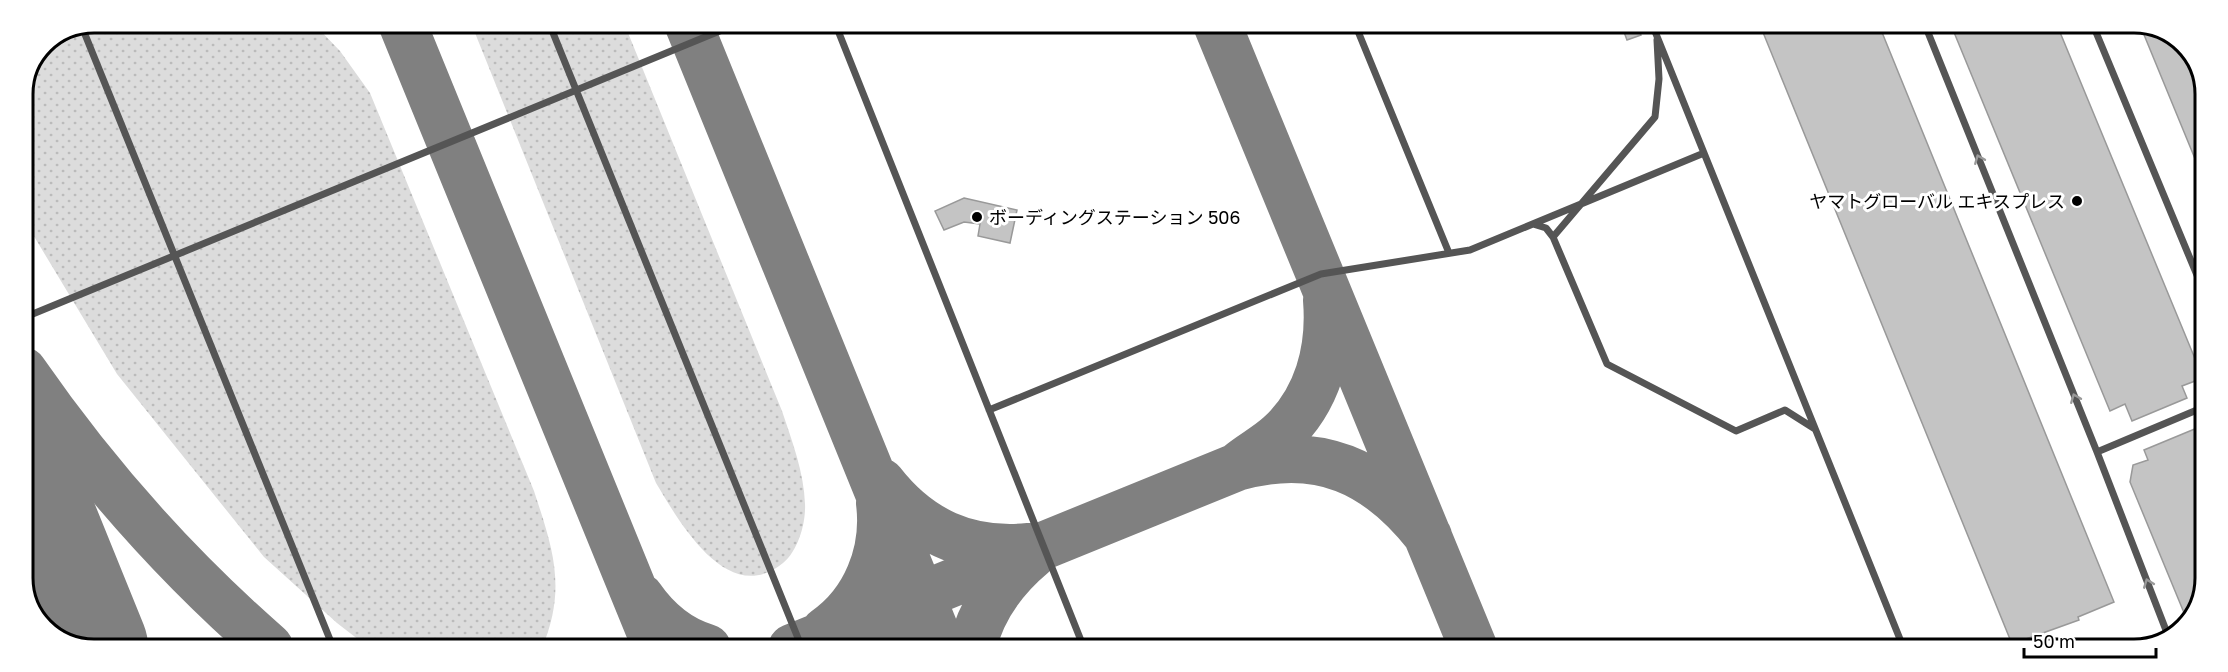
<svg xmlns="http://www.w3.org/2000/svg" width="2228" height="672" font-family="'Golos Text','Noto Sans JP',sans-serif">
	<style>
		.grass { fill: url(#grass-dots) }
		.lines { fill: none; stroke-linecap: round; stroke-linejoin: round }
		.taxiway { stroke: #808080; stroke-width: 48 }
		.runway { stroke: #808080; stroke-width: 118 }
		.building { fill: #c4c4c4; stroke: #999; stroke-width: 1.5 }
		.lane { stroke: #555; stroke-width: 7 }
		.oneway { stroke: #999 }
		.poi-dot { fill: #000; stroke: #fff; stroke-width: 2 }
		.labels { text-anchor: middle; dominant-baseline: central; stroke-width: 6; stroke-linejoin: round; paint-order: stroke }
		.poi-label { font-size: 18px; fill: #000; stroke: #fff; text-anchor: end }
		.rim { fill: none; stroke: #000; stroke-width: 3 }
	</style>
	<defs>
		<pattern id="grass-dots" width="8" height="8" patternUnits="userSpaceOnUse" patternTransform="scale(1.5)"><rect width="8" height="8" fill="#dcdcdc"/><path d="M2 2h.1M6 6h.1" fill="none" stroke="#bbb" stroke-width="1.8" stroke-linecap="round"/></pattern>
	</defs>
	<rect width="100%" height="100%" fill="#fff"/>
	<path class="grass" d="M 94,23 L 313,23 L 340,51 L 370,93 L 534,491 C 553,549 567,588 542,648 L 368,647 L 337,623 L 264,557 L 117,374 L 32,233 L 23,207 L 23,93 L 44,43 Z
		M 471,23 L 624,23 L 782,411 C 792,441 804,472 805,504 C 806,523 798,551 783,563 C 728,608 680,523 656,483 Z"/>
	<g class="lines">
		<path class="taxiway" d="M 402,23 L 657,648
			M 688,23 L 942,648
			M 1217,24 L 1474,649
			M 23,371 C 93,472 176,566 269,647
			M 1238,466 C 1251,455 1267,447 1280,435 C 1318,400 1331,350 1327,300
			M 881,482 C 919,531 968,553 1029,547
			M 640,597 C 656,620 679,640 707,648
			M 825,631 C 866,603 886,552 880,503
			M 831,637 C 856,634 882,637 905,648
			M 792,648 L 1237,467 C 1319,444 1377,471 1428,536
			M 972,648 C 981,609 1003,579 1033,554"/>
		<path class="runway" d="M 23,484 L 89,647"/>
	</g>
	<path class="building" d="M 1621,24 L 1653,24 L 1639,30 L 1641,35 L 1627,40 Z
		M 1760,25 L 1879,25 L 2114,602 L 2078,617 L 2079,620 L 2012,644 Z
		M 1951,25 L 2057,25 L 2203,378 L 2182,386 L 2187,398 L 2132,421 L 2125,404 L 2110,411 Z
		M 2140,25 L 2153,25 L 2188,47 L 2205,89 L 2205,183 Z
		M 964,198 L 1017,210 L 1010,243 L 978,236 L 980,224 L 964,222 L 944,230 L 935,211 Z
		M 2197,428 L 2201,437 L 2204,436 L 2203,597 L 2187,620 L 2130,482 L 2133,465 L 2148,460 L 2144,450 Z"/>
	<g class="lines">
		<path class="lane" d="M 549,23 L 802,648
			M 835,23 L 1084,648
			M 1355,24 L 1449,253
			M 1652,24 L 1904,649
			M 1925,25 L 2097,452 L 2169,638
			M 2093,25 L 2204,292
			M 82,27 L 333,647
			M 1533,224 L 1546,228 L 1553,237 L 1607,364 L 1736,431 L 1785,410 L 1815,429
			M 1553,237 L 1655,117 L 1659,79 L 1657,40
			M 23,318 L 739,23
			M 989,410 L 1321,274 L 1470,250 L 1704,153
			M 2097,452 L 2204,407"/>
	</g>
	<defs><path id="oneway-chevron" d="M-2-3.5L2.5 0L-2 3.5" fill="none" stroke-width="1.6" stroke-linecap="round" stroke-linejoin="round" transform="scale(1.5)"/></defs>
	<g class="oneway">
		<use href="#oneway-chevron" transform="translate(1979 159) rotate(-112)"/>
		<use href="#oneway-chevron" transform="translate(2075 398) rotate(-112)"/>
		<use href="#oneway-chevron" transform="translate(2148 583) rotate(-111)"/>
	</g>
	<g class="poi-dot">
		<circle cx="2077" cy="201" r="6"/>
		<circle cx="977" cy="217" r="6"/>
	</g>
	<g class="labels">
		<g class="poi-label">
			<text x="2065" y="201">ヤマトグローバル エキスプレス</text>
			<text x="989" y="217" text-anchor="start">ボーディングステーション 506</text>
		</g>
	</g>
	<path d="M0 0H2228V672H0ZM94 33H2134A61 61 0 0 1 2195 94V578A61 61 0 0 1 2134 639H94A61 61 0 0 1 33 578V94A61 61 0 0 1 94 33Z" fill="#fff" fill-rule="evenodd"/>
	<path class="rim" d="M94 33H2134A61 61 0 0 1 2195 94V578A61 61 0 0 1 2134 639H94A61 61 0 0 1 33 578V94A61 61 0 0 1 94 33Z"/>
	<path d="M2024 648v9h132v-9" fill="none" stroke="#000000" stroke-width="3"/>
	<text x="2033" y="648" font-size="18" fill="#000000" stroke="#ffffff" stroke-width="4.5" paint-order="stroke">50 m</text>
</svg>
